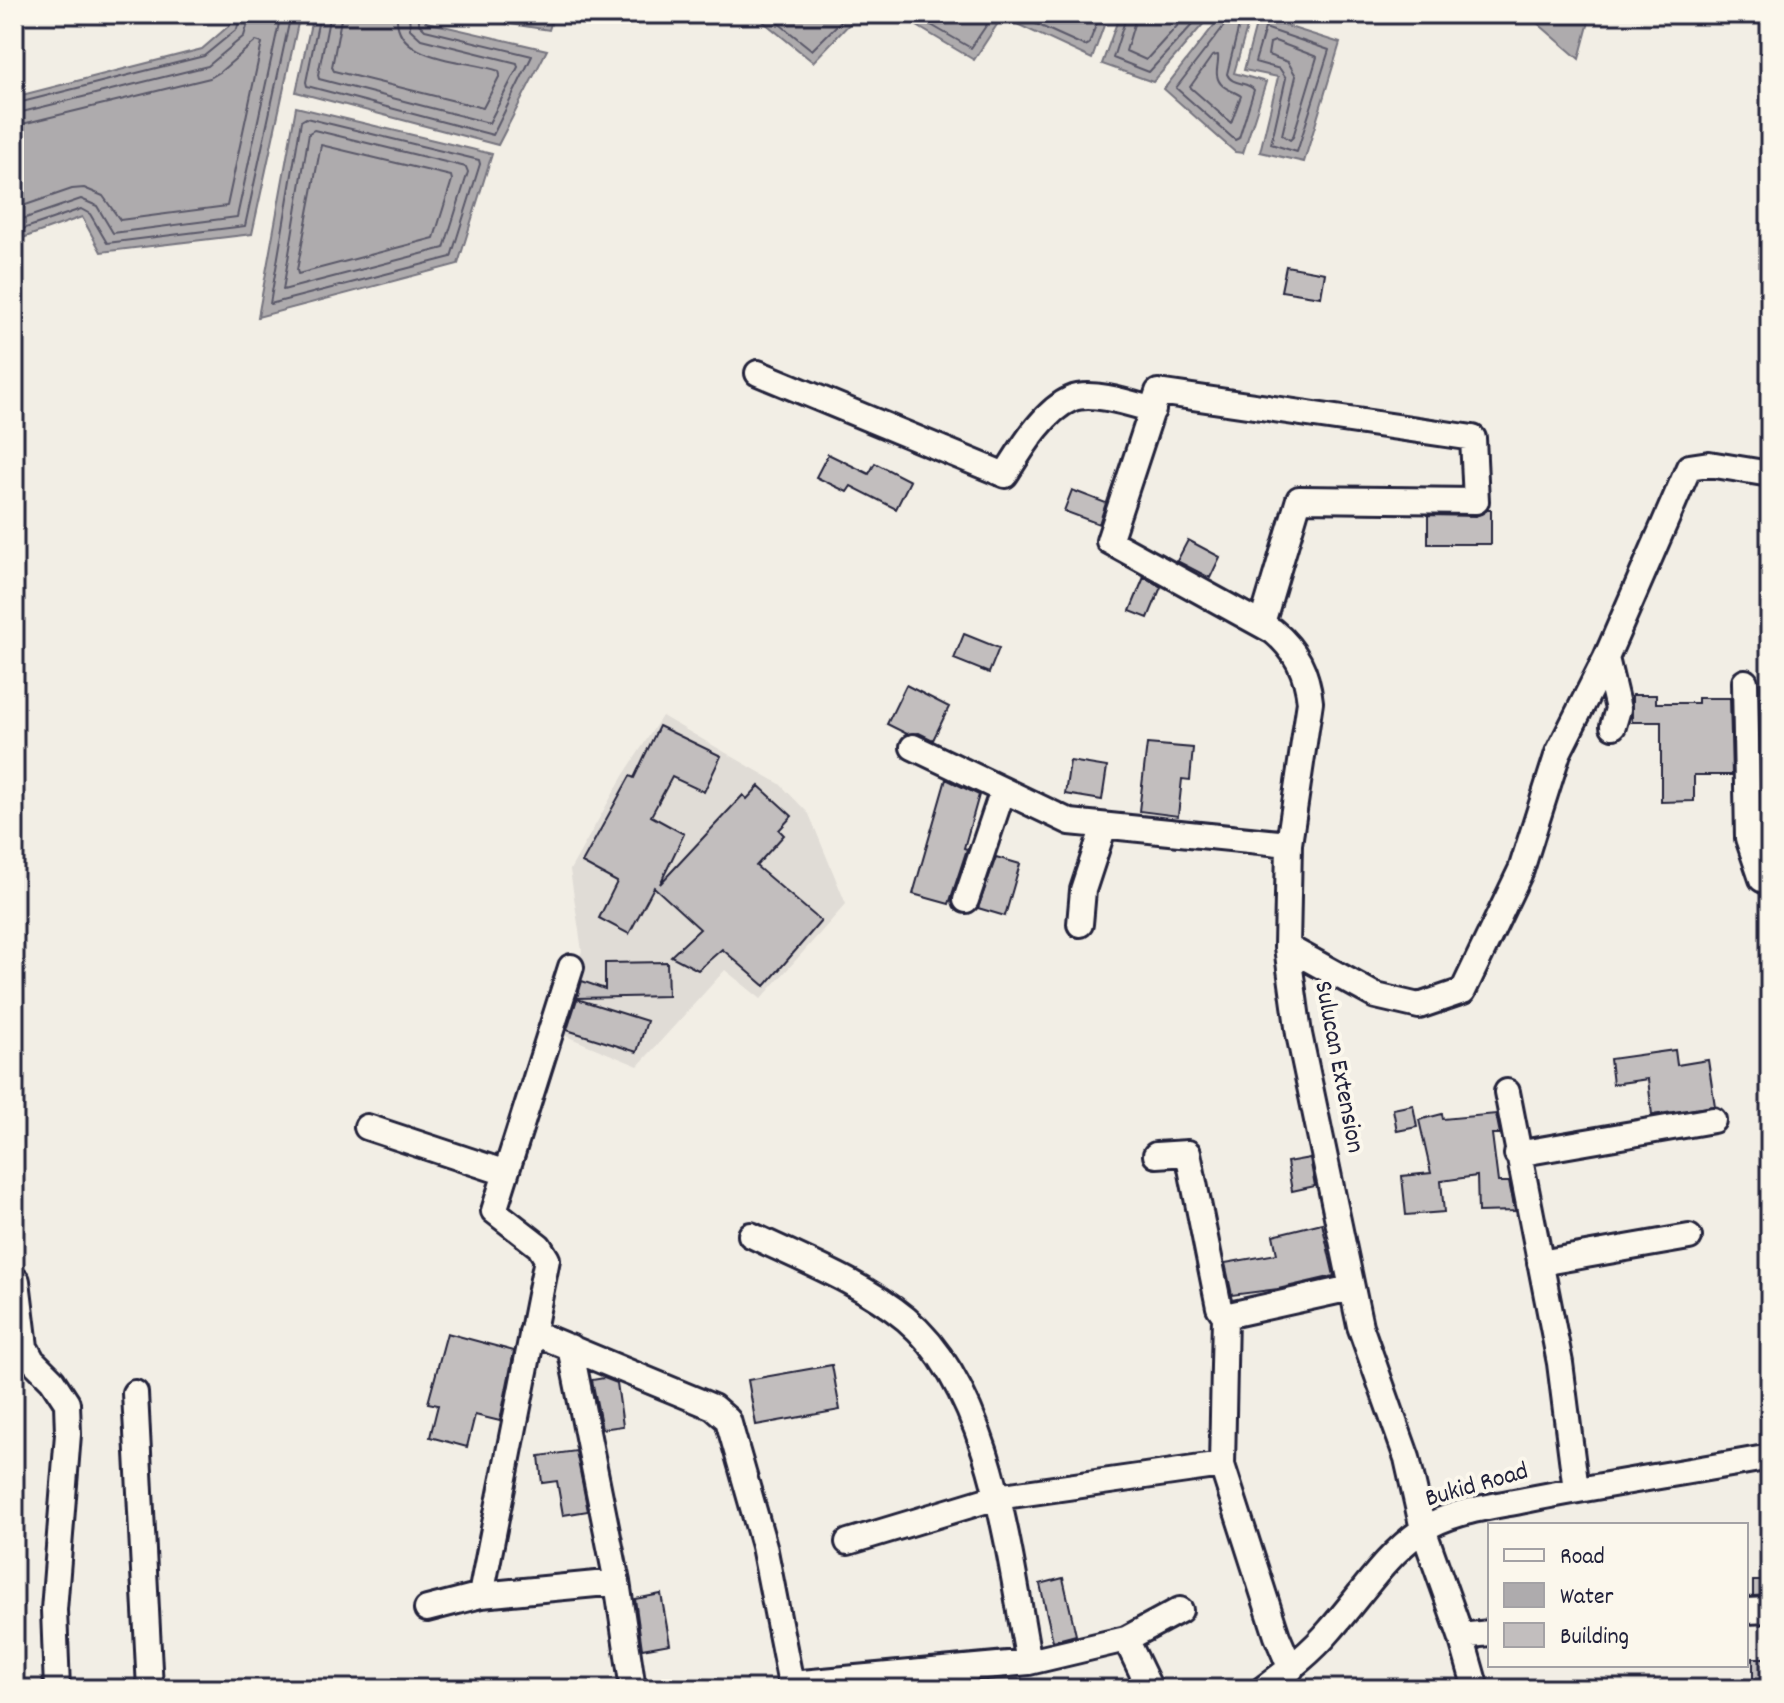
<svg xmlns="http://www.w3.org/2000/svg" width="1784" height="1703" font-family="Dekko,sans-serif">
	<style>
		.built { fill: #e0dcd6 }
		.green { fill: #d4d1cc; stroke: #7b7a84; stroke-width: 2 }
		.water { fill: #aeabad; stroke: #76747f; stroke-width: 2 }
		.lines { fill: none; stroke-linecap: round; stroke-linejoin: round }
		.shore { stroke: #5a5969; stroke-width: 2 }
		.building { fill: #c2bebe; stroke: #22223b; stroke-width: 2 }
		.minor-casing { stroke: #22223b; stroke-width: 30 }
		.minor { stroke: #fbf7ec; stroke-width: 24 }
		.labels { text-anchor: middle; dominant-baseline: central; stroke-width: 8; stroke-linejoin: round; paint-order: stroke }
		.street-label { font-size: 26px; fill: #22223b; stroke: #fbf7ec }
	</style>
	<rect width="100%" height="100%" fill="#f2eee5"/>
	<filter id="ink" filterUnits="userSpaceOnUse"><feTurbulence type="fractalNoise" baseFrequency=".0125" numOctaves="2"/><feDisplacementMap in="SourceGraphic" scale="16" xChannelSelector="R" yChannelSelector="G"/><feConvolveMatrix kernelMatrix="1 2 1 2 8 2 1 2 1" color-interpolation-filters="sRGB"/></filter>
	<g filter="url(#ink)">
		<path class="built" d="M 662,716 L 780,784 L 809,814 L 846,904 L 761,999 L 725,970 L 638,1066 L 554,1031 L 582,951 L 570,870 L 623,776 Z"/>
		<path class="green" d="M 1021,1667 L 1023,1689 L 987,1689 L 986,1669 Z"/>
		<path class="water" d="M 233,14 L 300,14 L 252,234 L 101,252 L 82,217 L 14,241 L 14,97 L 202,49 L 231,24 Z
			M 313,14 L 427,14 L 426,22 L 547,50 L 498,145 L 296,92 Z
			M 447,14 L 554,14 L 549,30 Z
			M 754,14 L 853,14 L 857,16 L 813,62 Z
			M 897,14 L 1108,14 L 1092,59 L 1002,17 L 974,60 Z
			M 1120,14 L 1212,14 L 1153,82 L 1102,64 Z
			M 1223,14 L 1251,14 L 1234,73 L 1266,82 L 1243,153 L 1235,152 L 1164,89 Z
			M 1527,14 L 1591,14 L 1579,59 Z
			M 1258,17 L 1340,43 L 1304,162 L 1260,152 L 1278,77 L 1244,70 Z
			M 296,107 L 492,154 L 458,264 L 258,317 Z"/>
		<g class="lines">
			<path class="shore" d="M 320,14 L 306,82 L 307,86 L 493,135 L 532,56 L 425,30 L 419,24 L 419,14
				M 330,14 L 318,75 L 319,79 L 489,123 L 518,67 L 517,63 L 421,39 L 410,29 L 409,14
				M 342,14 L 332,67 L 334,71 L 483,108 L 500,75 L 499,71 C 466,59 393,62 397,14
				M 767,14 L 812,50 L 848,14
				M 912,14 L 971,48 L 994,14
				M 1014,14 L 1085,46 L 1089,44 L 1100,14
				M 1127,14 L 1113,58 L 1149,72 L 1202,14
				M 1137,14 L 1126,51 L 1146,60 L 1188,14
				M 1228,14 L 1227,22 L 1176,88 L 1235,140 L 1239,138 L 1254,90 C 1248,81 1232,86 1227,74 L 1242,14
				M 1265,28 L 1329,50 L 1297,152 L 1271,144 L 1286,78 L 1280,69 L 1255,62 Z
				M 1275,41 L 1317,57 L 1293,137 L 1290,140 L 1282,135 L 1296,76 L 1288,62 L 1268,55 L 1270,43 Z
				M 1218,55 C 1219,62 1216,68 1217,75 C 1219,89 1233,90 1241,96 L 1231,123 L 1190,87 L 1212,56 Z
				M 14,104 L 204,56 L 237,29 L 241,14
				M 14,114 L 208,66 L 244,36 L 251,14
				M 306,118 L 479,160 L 480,164 L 451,257 L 270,304 L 301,121 Z
				M 14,126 L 210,78 L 220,72 L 256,41 L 262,43 L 227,206 L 120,220 L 103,196 L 84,188 L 72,189 L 14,209
				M 314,130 L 466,167 L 468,172 L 444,248 L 283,290 L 309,133 Z
				M 321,145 L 451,176 L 452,180 L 434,238 L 298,274 L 297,270 Z
				M 14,222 L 81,199 L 97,206 L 113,233 L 237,217 L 281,14
				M 14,232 L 81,209 L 90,214 L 107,243 L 245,226 L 291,14"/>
		</g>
		<path class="building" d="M 1286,266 L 1325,273 L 1321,297 L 1281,291 Z
			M 828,454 L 869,474 L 875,463 L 910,481 L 896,509 L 851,486 L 847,492 L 816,477 Z
			M 1072,490 L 1106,503 L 1099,524 L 1064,511 Z
			M 1487,510 L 1491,510 L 1491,544 L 1428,544 L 1428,515 L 1476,516 Z
			M 1188,540 L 1220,557 L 1210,578 L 1177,561 Z
			M 1144,577 L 1161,587 L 1148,618 L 1130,611 Z
			M 964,634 L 999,648 L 989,673 L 954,659 Z
			M 906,685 L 949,707 L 933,740 L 919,733 L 907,734 L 887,724 Z
			M 1632,695 L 1656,695 L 1656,703 L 1698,703 L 1698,698 L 1730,698 L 1732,775 L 1694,775 L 1694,801 L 1661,802 L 1661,722 L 1632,722 Z
			M 659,726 L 721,756 L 704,792 L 672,777 L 651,816 L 684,834 L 660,884 L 743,795 L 747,799 L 759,786 L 792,816 L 779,830 L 784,835 L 756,866 L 821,921 L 765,986 L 722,949 L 698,970 L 671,956 L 700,929 L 654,887 L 629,934 L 599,918 L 617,882 L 582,863 L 630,776 L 634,778 Z
			M 1147,744 L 1193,748 L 1190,780 L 1182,779 L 1178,816 L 1139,811 Z
			M 1070,761 L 1107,767 L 1102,800 L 1065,794 Z
			M 946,779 L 979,795 L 964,848 L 967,849 L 949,904 L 913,894 Z
			M 996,857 L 1020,864 L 1005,916 L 978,908 Z
			M 667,962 L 668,996 L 577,998 L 582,981 L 605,989 L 605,963 Z
			M 577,999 L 647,1021 L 637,1052 L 567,1030 Z
			M 1675,1050 L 1677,1065 L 1708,1060 L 1715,1106 L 1652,1115 L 1648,1079 L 1613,1084 L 1610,1059 Z
			M 1413,1105 L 1417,1127 L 1397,1131 L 1393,1109 Z
			M 1442,1114 L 1443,1119 L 1496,1114 L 1500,1134 L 1492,1134 L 1498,1182 L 1509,1182 L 1515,1211 L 1478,1212 L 1477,1176 L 1441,1181 L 1444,1212 L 1406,1215 L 1402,1176 L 1431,1173 L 1419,1120 Z
			M 1310,1158 L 1315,1186 L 1292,1191 L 1287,1162 Z
			M 1322,1223 L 1334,1276 L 1278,1289 L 1232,1295 L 1225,1263 L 1277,1254 L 1273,1235 Z
			M 447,1333 L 514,1351 L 500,1421 L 475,1415 L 467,1447 L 430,1437 L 438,1405 L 428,1403 Z
			M 832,1365 L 840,1410 L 756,1425 L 748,1380 Z
			M 604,1378 L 617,1383 L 623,1426 L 602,1429 L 592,1380 Z
			M 576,1451 L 588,1511 L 563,1515 L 557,1481 L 542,1483 L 539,1456 Z
			M 1063,1578 L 1076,1635 L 1053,1641 L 1040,1584 Z
			M 1753,1581 L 1770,1581 L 1770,1595 L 1753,1596 Z
			M 661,1594 L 670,1644 L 642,1649 L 635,1599 Z
			M 1753,1658 L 1770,1658 L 1770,1689 L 1753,1689 Z"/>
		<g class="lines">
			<defs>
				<path id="minor" d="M 758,373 L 1005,475 C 1021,450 1043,411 1071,399 C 1092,390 1132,404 1153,410
					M 1262,623 L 1299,499 L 1476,501 L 1473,438 L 1158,392 L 1109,541 L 1273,631 C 1296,650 1307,672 1310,702 L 1289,844 L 1287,947 L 1299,1034 L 1360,1326 L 1407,1458 L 1423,1529 L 1461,1636 L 1476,1689
					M 1606,658 L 1618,709 L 1613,726
					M 1745,682 L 1748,838 L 1762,879 L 1770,883
					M 913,747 L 1070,822 L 1289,844
					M 1748,838 L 1770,824
					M 966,900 L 1003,790
					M 1080,924 L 1083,890 L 1104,826
					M 1287,947 L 1376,996 L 1419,1006 L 1463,991 L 1521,870 L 1558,753 L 1606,658 L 1689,467 L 1709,464 L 1770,474
					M 1507,1092 L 1560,1363 L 1576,1490
					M 367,1127 L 506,1173
					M 1517,1154 L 1713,1120
					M 1156,1155 L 1188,1153 L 1219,1307 L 1225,1316 L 1351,1288
					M 751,1235 C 803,1260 861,1282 906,1319 C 993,1392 1009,1557 1029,1662
					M 1540,1263 L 1689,1237
					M 17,1281 L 25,1347 L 32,1360 L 52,1380 L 67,1403 L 68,1434 L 54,1610 L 57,1689
					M 1225,1316 L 1222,1465 L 1277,1636 L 1291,1669
					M 532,1332 L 713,1407 L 728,1420 L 764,1546 L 791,1684 L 1029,1662 L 1126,1639
					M 570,1347 L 617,1582 L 633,1689
					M 135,1393 L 150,1689
					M 848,1542 L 997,1497 L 1222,1465
					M 481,1595 L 547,1259 L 539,1246 L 494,1211 L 571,967
					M 427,1609 L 481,1595 L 617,1582
					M 1746,1611 L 1770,1610
					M 1461,1636 L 1490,1633
					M 1150,1689 L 1126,1639 L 1180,1610
					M 1263,1689 C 1287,1671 1312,1652 1331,1629 C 1360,1596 1385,1556 1421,1531 C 1450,1511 1491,1507 1525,1500 C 1606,1484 1688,1472 1770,1457"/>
			</defs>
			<use href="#minor" class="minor-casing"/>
			<use href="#minor" class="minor"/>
		</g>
	</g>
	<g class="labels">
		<g class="street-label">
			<text transform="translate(1338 1067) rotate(79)">Sulucan Extension</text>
			<text transform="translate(1477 1486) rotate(-16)">Bukid Road</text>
		</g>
	</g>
	<rect width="1784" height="1703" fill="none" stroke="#fbf7ec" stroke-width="48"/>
	<rect x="24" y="24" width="1736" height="1655" fill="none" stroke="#22223b" stroke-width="3" filter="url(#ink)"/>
	<rect x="1488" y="1523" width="260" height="144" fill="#fbf7ec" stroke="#a4a2a5" stroke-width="2"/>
	<rect x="1504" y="1549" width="40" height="12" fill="#fbf7ec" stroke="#a4a2a5" stroke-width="2"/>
	<text x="1560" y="1563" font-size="24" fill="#22223b">Road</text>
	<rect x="1504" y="1583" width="40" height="24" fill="#aeabad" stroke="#a4a2a5" stroke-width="2"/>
	<text x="1560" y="1603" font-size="24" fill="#22223b">Water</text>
	<rect x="1504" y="1623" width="40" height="24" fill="#c2bebe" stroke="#a4a2a5" stroke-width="2"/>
	<text x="1560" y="1643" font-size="24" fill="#22223b">Building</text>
</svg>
